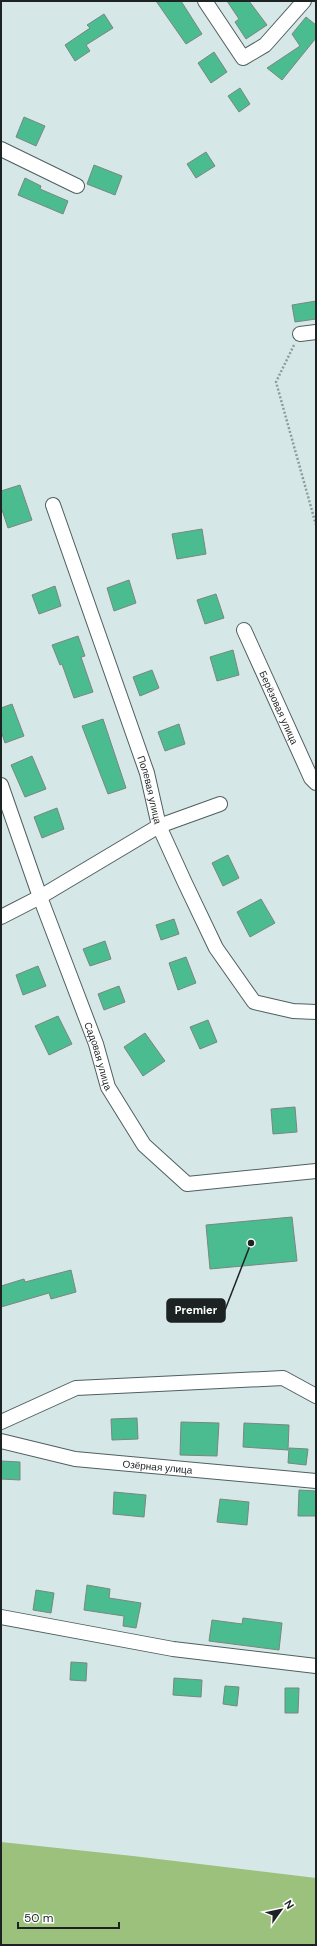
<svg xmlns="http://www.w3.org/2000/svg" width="317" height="1946" font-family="'DM Sans',sans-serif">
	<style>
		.green { fill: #9bc17c }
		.building { fill: #4abc8f; stroke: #7a8780 }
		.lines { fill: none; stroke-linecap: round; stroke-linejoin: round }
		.minor-casing { stroke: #505f5f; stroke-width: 16 }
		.path { stroke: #8e9b9b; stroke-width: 2.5; stroke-dasharray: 2 2; stroke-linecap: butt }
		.minor { stroke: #fff; stroke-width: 14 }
		.labels { text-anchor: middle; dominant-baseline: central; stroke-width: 3; stroke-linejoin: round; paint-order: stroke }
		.street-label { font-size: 10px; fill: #1d2323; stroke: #fff }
		.leader { fill: none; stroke: #1d2323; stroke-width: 1.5 }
		.callout-dot { fill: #1d2323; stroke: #fff; stroke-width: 1.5 }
		.callout { fill: #1d2323; stroke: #1d2323; stroke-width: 1.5 }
		.callout-label { font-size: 11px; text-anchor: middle; font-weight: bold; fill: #fff }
	</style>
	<rect width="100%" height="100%" fill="#d6e7e7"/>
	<path class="green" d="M 1,1842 L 133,1856 L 316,1878 L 316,1945 L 1,1945 Z"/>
	<path class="building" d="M 156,1 L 181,1 L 202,34 L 186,44 Z
		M 227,1 L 249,1 L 267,25 L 246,39 L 235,22 L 239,19 Z
		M 104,14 L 113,28 L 86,45 L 90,51 L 75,61 L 65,45 L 90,28 L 87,25 Z
		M 306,17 L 316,25 L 316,38 L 282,80 L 267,68 L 300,46 L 292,34 Z
		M 214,52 L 227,72 L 211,83 L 198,63 Z
		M 240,88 L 250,104 L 239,112 L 228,96 Z
		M 24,117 L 45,126 L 36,146 L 16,137 Z
		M 206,152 L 215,166 L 196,178 L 187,164 Z
		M 94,165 L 122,176 L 115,195 L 87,184 Z
		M 25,178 L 41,186 L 40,189 L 68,201 L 63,214 L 18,195 Z
		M 316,301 L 316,319 L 295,322 L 292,305 Z
		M 20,485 L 32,520 L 8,528 L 1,507 L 1,491 Z
		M 202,529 L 206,554 L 177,559 L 172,534 Z
		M 129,580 L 136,603 L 114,611 L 107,588 Z
		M 55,586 L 61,606 L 39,614 L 32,595 Z
		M 216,594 L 224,618 L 205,624 L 197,600 Z
		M 78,636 L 85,656 L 81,657 L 93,692 L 74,698 L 62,664 L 60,665 L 52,645 Z
		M 233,650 L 239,675 L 217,681 L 210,657 Z
		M 152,670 L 159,688 L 140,696 L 133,677 Z
		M 12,704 L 24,736 L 5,743 L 1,731 L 1,708 Z
		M 103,719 L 126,788 L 108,794 L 82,726 Z
		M 179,724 L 185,744 L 165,751 L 158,732 Z
		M 32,756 L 46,789 L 25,797 L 11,765 Z
		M 57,808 L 64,829 L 42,838 L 34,817 Z
		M 228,855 L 239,878 L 223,886 L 212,863 Z
		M 261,899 L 275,923 L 250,937 L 237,912 Z
		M 174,919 L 179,934 L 161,940 L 156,925 Z
		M 105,941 L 111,959 L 90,966 L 83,949 Z
		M 186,957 L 196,983 L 178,990 L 169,963 Z
		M 38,966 L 46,986 L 23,995 L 16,975 Z
		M 119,986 L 125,1002 L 104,1010 L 98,994 Z
		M 58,1016 L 72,1044 L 49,1055 L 35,1026 Z
		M 208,1020 L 217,1042 L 200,1049 L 190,1027 Z
		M 145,1033 L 165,1061 L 143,1076 L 124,1047 Z
		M 295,1107 L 297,1132 L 273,1134 L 271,1109 Z
		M 292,1217 L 297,1261 L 210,1269 L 206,1225 Z
		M 71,1270 L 76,1292 L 51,1299 L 49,1293 L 1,1307 L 1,1286 L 24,1279 L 25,1282 Z
		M 137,1418 L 138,1439 L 112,1440 L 111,1419 Z
		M 181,1422 L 219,1423 L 217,1456 L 180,1455 Z
		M 244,1423 L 289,1425 L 288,1450 L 243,1447 Z
		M 289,1448 L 308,1449 L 306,1465 L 288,1463 Z
		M 1,1461 L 20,1462 L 20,1480 L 1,1479 Z
		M 299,1490 L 316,1491 L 316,1516 L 298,1516 Z
		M 114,1492 L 146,1495 L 144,1517 L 113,1514 Z
		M 220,1499 L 249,1502 L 247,1525 L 217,1522 Z
		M 87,1585 L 110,1589 L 109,1598 L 141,1603 L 136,1628 L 123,1626 L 124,1616 L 84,1610 Z
		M 36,1590 L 54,1593 L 51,1613 L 33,1610 Z
		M 243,1618 L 282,1623 L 279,1650 L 209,1641 L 212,1620 L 242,1624 Z
		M 71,1662 L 87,1663 L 86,1681 L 70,1680 Z
		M 174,1678 L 202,1680 L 201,1697 L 173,1695 Z
		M 225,1686 L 239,1687 L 237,1706 L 223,1704 Z
		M 285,1688 L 299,1688 L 298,1713 L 285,1713 Z"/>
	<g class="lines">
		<defs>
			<g id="minor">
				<path d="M 205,1 L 243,58 L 265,45 L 304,1"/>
				<path d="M 1,149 L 77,186"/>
				<path d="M 300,334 L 316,332"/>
				<path id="s1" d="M 53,505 L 147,773 L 159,826 L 185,883 L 216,948 L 254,1002 L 293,1011 L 316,1012"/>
				<path id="s2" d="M 244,630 L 311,778 L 316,783"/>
				<path id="s3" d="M 1,785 L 40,897 L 96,1044 L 108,1087 L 144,1145 L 187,1184 L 316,1171"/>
				<path d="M 1,917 L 40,897 L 159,826 L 220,804"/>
				<path d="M 1,1422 L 76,1388 L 283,1378 L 316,1396"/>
				<path id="s4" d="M 1,1441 L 75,1459 L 316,1481"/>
				<path d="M 1,1617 L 173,1649 L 316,1666"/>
			</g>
		</defs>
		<use href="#minor" class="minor-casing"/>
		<path class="path" d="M 294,345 L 276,382 L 316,525"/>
		<use href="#minor" class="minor"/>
	</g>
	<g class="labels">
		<g class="street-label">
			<text stroke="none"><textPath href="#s2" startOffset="85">Берёзовая улица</textPath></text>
			<text stroke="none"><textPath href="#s1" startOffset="301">Полевая улица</textPath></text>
			<text stroke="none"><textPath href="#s3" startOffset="288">Садовая улица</textPath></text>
			<text stroke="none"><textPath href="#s4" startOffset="159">Озёрная улица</textPath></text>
		</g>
	</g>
	<path class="leader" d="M251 1243L225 1310"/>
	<circle class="callout-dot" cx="251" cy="1243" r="4"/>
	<rect class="callout" x="167" y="1299" width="58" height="23" rx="4"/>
	<g class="callout-label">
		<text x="196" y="1314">Premier</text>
	</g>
	<rect width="317" height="1946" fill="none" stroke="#1d2323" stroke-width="4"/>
	<g transform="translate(281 1910) rotate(57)" stroke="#ffffff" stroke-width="3" paint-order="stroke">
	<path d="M0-3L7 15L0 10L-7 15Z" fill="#1d2323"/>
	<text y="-6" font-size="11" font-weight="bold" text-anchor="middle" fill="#1d2323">N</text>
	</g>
	<path d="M18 1922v6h101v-6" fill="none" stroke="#1d2323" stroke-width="2"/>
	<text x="24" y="1922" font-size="12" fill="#1d2323" stroke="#ffffff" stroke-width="3" paint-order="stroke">50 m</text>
</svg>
